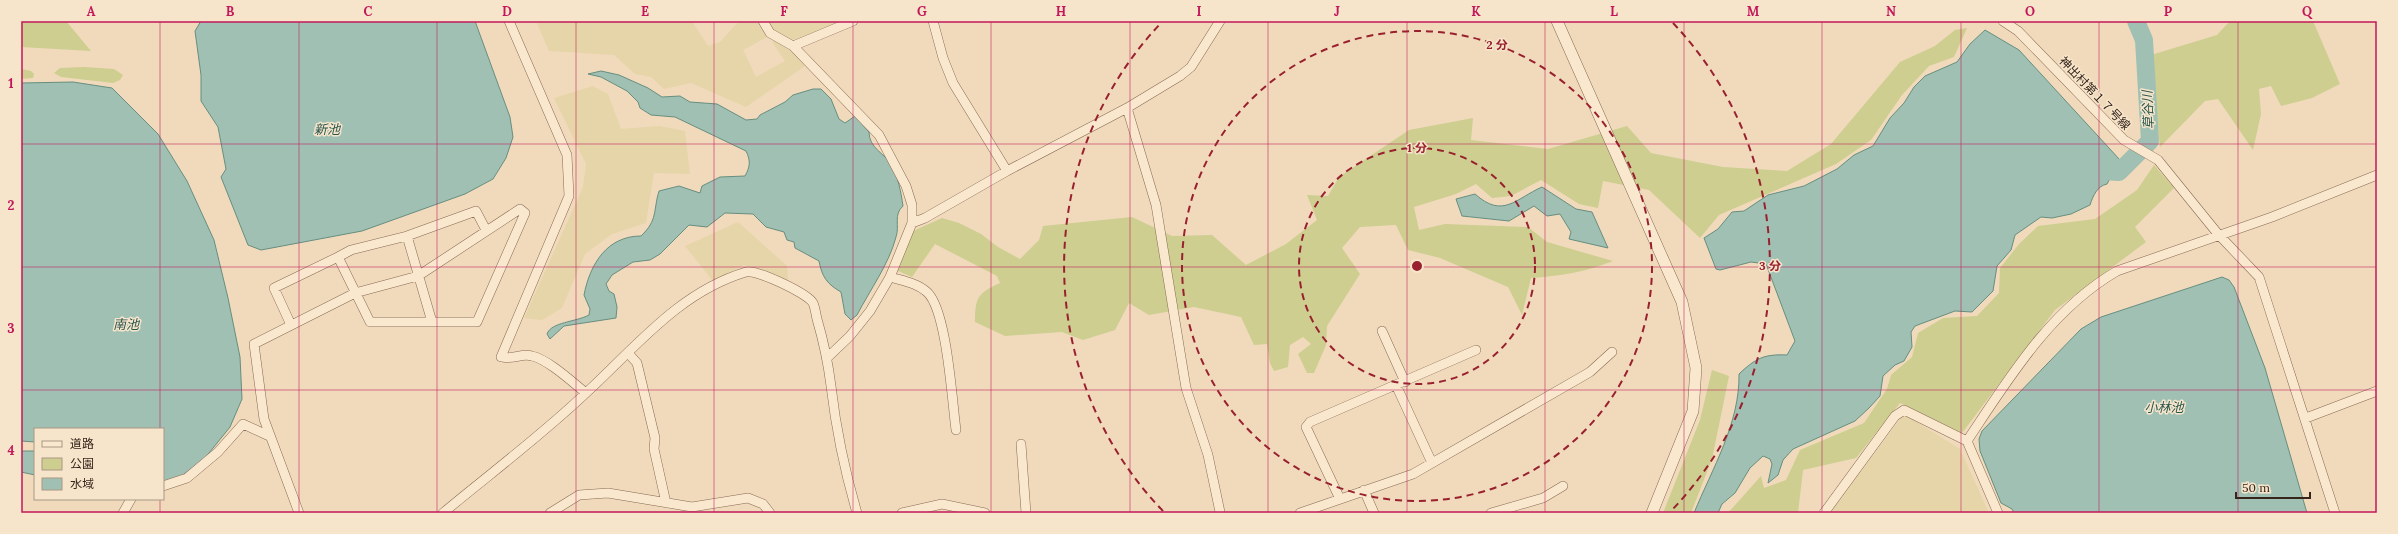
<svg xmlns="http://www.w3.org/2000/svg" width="2398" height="534" font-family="Lora,'Noto Sans JP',serif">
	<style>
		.farmland { fill: #e6d5a8 }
		.green { fill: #cdce8f }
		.water { fill: #9fc0b3; stroke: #678e80 }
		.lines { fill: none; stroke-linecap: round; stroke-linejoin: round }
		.river { stroke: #9fc0b3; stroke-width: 18 }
		.minor-casing { stroke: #876a54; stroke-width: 10 }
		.tertiary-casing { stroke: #876a54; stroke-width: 12 }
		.minor { stroke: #fae8ce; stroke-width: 9 }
		.tertiary { stroke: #fae8ce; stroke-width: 11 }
		.grid { fill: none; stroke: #c2185b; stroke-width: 1; stroke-opacity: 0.55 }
		.ring { fill: none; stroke: #99212f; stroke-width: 2; stroke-dasharray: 7 5 }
		.labels { text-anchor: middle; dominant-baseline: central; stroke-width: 3; stroke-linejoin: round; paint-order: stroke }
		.street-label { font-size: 12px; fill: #35241a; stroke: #f7e5cb }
		.water-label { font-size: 13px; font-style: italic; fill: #28564e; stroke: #f7e5cb }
		.centre { fill: #99212f; stroke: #f7e5cb; stroke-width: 2 }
		.ring-label { font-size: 12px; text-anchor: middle; font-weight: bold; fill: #99212f; stroke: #f7e5cb; stroke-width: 3; stroke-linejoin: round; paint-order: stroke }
		.neatline { fill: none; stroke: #c2185b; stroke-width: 1.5 }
		.grid-label { font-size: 13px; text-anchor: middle; font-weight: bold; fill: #c2185b }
	</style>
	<rect width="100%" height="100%" fill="#f0dabb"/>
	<path class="farmland" d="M 536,21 L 692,21 L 708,46 L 720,42 L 739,21 L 758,21 L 767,37 L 743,50 L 756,77 L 785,61 L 773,43 L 774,40 L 792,52 L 805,66 L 746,107 L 691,83 L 664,89 L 651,77 L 635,74 L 614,55 L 549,51 Z
		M 767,21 L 847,21 L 792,40 L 772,30 Z
		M 593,86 L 608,94 L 621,129 L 660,126 L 685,131 L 690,174 L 654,173 L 646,223 L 612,234 L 585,254 L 562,308 L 542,320 L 524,318 L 583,187 L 586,164 L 554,98 Z
		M 738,222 L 787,266 L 788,280 L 744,265 L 713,281 L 685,246 Z
		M 1904,414 L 1960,449 L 1989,513 L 1830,513 Z"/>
	<path class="green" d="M 21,21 L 66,21 L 91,51 L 21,47 Z
		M 2230,21 L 2313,21 L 2340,84 L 2312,98 L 2281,106 L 2271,86 L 2259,89 L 2261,114 L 2253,150 L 2218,99 L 2205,101 L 2160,147 L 2151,55 L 2217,35 Z
		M 1967,28 L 1954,57 L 1929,66 L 1902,95 L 1871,140 L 1836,164 L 1719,215 L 1700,238 L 1649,190 L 1603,181 L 1598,208 L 1579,204 L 1541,180 L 1511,196 L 1492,198 L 1476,184 L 1456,194 L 1414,207 L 1419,230 L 1445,224 L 1528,227 L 1547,242 L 1613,261 C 1586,272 1559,276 1531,278 L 1522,315 L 1508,287 L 1440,258 L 1408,250 L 1396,225 L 1360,227 L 1342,248 L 1360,274 L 1327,326 L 1326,345 L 1314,373 L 1307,373 L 1298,354 L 1311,344 L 1303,337 L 1290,345 L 1288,367 L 1274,371 L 1270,363 L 1267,344 L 1254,345 L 1241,317 L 1194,307 L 1149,315 L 1129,303 L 1115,330 L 1083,340 L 1062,332 L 1005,336 L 975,322 C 975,297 978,293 1000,283 L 997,276 L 935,244 L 912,277 L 896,270 L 911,232 L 942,218 L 959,223 L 981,234 L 998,247 L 1020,259 L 1039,240 L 1043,226 L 1132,217 L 1172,236 L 1212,235 L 1246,265 L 1286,244 L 1317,220 L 1307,195 L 1328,196 L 1339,177 L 1409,130 L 1473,118 L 1471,140 L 1548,149 L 1627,126 L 1651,153 L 1723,167 L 1787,171 L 1831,144 L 1900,62 L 1935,46 L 1955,30 Z
		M 84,67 L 114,69 L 123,75 L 120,80 L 113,83 L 61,77 L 54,73 L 60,68 Z
		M 21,69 L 31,71 L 34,74 L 33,78 L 21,79 Z
		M 2154,165 L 2174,188 L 2135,227 L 2146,242 L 2055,310 L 1962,433 L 1900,403 L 1856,458 L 1803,470 L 1798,513 L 1728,513 L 1761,476 L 1764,488 L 1786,480 L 1800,450 L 1864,423 L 1887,389 L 1891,375 L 1912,357 L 1918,333 L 1943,318 L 1977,316 L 1999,293 L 2000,268 L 2019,244 L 2038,226 L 2095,219 L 2137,190 Z
		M 1712,370 L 1729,376 L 1712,459 L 1691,513 L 1663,513 L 1700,420 Z"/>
	<path class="water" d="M 201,21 L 475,21 L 510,117 L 513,137 L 506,158 L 493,179 L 465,194 L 362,231 L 261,250 L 248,245 L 221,177 L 226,169 L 218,127 L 201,101 L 201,75 L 195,31 Z
		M 1985,30 L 2019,50 L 2120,160 L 2107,184 C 2097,186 2093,196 2090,205 L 2071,214 L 2052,218 L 2041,217 L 2015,235 L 2011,250 L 1997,266 L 1993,291 L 1972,312 L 1955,311 L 1915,326 L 1911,332 L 1912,347 L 1904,361 L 1895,365 L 1883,376 L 1880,396 L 1869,408 L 1855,421 L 1793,449 L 1783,460 L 1778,475 L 1768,483 L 1772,464 L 1770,459 L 1763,456 L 1750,468 L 1735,493 L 1722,504 L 1718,513 L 1694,513 C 1712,469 1740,423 1739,374 C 1756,358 1764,354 1787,355 L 1795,341 L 1766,264 L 1751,262 L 1720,270 L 1716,269 L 1704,238 L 1718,229 L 1732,212 L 1744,211 L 1768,195 L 1804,186 L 1837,169 L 1854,155 L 1873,146 L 1890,118 L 1904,103 L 1914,87 L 1925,76 L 1957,62 L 1970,44 Z
		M 601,71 L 619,75 L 648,88 L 662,97 L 680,96 L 690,102 L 717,104 L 746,120 L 757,119 L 760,115 L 785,102 L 793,95 L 813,89 L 821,89 L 831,99 L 839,119 L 845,123 L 855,116 L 869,132 C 869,148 884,153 891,164 C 898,176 901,192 903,206 C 893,215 900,225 896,237 C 889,264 870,290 857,315 L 851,320 L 845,314 L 841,292 C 827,284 822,277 819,261 L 795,248 L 794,242 L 787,240 L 784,232 L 766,227 L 753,214 L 725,213 L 707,227 L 689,225 L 660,254 L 650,260 L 633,262 L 612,275 L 606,284 L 609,291 L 614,294 L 617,307 L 616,318 L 564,326 L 550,339 L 547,334 C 551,322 576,322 589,315 L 590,309 L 584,295 C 590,264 607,236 641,236 C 658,220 653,211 659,191 L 679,186 L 700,193 L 702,186 L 720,177 L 745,176 C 750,167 751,161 746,151 L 675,117 L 651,115 L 640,108 L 638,102 L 627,91 L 601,77 L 588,74 Z
		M 73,82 L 112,88 L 158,134 L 187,181 L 214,240 L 228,298 L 240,357 L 242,399 L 230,427 L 205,458 L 179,478 L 163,482 L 163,429 L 35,429 L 35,442 L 21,441 L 21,83 Z
		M 1542,187 L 1576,209 L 1592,212 L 1608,248 L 1569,239 L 1571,232 L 1560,214 L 1547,216 L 1534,206 L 1509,221 L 1462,216 L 1456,199 L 1475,194 C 1503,219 1515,199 1542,187 Z
		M 2222,277 L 2229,280 L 2234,287 L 2265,368 L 2307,513 L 2014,513 L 2012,509 L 2001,503 L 1980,451 L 1979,439 L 1982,431 L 2081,329 L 2101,317 Z
		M 21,451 L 35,451 L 35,475 L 21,472 Z"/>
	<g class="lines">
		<path class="river" d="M 2102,171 L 2119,172 L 2150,141 L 2144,40 L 2136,21"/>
		<defs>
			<path id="minor" d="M 509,21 L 567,155 L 569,196 L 501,357 C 512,360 522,353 532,356 C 549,360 572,382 586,393
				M 763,21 L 770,33 L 793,46 L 879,135 L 906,186 L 912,205 L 912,223 L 890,277 L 870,311 L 850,336 L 828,357
				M 933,21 L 943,58 L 953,83 L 1007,171
				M 2003,21 L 2018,31 L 2124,140 L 2158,160 L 2218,234 L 2259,277 L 2335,513
				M 793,46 L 853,21
				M 1127,108 L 1156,205 L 1186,388 L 1208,455 L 1220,512
				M 912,223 L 925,218 L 1007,171 L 1127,108 L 1180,76 L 1191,67 L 1220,21
				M 890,277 C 903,281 917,283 927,292 C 947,310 952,401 956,430
				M 432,322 L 370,322 L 338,257 L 351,250 L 407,236 L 476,211 L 486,230
				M 291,325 L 274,288 L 338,257
				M 1382,331 L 1405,382
				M 628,353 L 637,363 L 655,438 L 654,449 L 666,503
				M 1396,385 L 1432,463
				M 2306,418 L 2377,391
				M 1967,441 C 2009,378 2050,310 2117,271 L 2272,217 L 2377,175
				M 1021,444 L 1026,513
				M 163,486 L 187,478 L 218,452 L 243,424 L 269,436
				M 1364,490 L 1374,513
				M 1340,499 L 1306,427 L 1310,422 L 1476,350
				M 123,513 L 131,499
				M 299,513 L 264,419 L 254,344 L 355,293 L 418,276 L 520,209 L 525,213 L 477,322 L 432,322 L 407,236
				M 443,513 C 491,473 542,435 587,392 C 636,347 679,292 746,272 C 756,269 807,293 813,303 C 815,307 816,315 817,319 C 824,343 828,362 831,386 C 836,429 845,472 857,513
				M 550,513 L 579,495 L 608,493 L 692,507 L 748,498 L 763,504 L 770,513
				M 902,513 L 942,504 L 985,513
				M 1300,513 L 1413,474 L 1590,372 L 1612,352
				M 1491,513 L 1543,498 L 1563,486
				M 1824,513 L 1895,416 L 1904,410 L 1967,441 L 1998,513"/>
			<path id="tertiary" d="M 1557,21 L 1682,302 L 1696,368 L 1693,411 L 1652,513"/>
		</defs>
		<use href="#minor" class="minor-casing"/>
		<use href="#tertiary" class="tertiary-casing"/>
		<use href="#minor" class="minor"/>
		<use href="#tertiary" class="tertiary"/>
	</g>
	<path class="grid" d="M 160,21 L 160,429M 299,21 L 299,513M 437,21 L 437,513M 576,21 L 576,513M 714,21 L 714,513M 853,21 L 853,513M 991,21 L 991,513M 1130,21 L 1130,513M 1268,21 L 1268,513M 1407,21 L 1407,513M 1545,21 L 1545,513M 1684,21 L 1684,513M 1822,21 L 1822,513M 1961,21 L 1961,513M 2099,21 L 2099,513M 2238,21 L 2238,513M 21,144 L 2377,144M 21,267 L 2377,267M 21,390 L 2377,390M 160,499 L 160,513"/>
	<g class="ring">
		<circle cx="1417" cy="266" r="118"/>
		<circle cx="1417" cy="266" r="235"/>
		<path d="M1163 511A353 353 0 0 1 1161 23M1673 23A353 353 0 0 1 1671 511"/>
	</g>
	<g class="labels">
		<g class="street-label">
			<text transform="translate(2095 93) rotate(46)">神出村第１７号線</text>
		</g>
		<g class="water-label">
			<text transform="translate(2148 110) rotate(-93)">草谷川</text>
			<text x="327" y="129">新池</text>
			<text x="126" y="324">南池</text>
			<text x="2164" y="407">小林池</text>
		</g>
	</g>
	<circle cx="1417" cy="266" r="6" class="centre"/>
	<g class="ring-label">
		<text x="1497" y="49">2 分</text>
		<text x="1417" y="152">1 分</text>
		<text x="1770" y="270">3 分</text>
	</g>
	<rect width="2398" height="534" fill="none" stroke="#f7e5cb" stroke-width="44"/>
	<rect x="34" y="428" width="130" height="72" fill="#f7e5cb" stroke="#a99884"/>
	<rect x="42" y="441" width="20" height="6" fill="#fae8ce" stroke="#a99884"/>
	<text x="70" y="448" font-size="12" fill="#35241a">道路</text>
	<rect x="42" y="458" width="20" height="12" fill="#cdce8f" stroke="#a99884"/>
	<text x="70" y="468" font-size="12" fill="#35241a">公園</text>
	<rect x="42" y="478" width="20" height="12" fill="#9fc0b3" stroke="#a99884"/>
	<text x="70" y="488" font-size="12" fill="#35241a">水域</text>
	<path d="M2236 492v6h74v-6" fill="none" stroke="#35241a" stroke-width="2"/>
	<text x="2242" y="492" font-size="12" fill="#35241a" stroke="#f7e5cb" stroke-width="3" paint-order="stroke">50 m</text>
	<rect x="22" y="22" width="2354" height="490" class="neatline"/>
	<g class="grid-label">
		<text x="91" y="16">A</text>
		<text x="230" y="16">B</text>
		<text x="368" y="16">C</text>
		<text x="507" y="16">D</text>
		<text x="645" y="16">E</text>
		<text x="784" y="16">F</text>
		<text x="922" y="16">G</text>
		<text x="1061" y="16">H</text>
		<text x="1199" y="16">I</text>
		<text x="1337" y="16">J</text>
		<text x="1476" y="16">K</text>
		<text x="1614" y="16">L</text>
		<text x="1753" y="16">M</text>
		<text x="1891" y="16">N</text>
		<text x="2030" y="16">O</text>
		<text x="2168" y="16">P</text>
		<text x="2307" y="16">Q</text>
		<text x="11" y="88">1</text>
		<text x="11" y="210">2</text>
		<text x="11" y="333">3</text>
		<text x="11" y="455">4</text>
	</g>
</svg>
